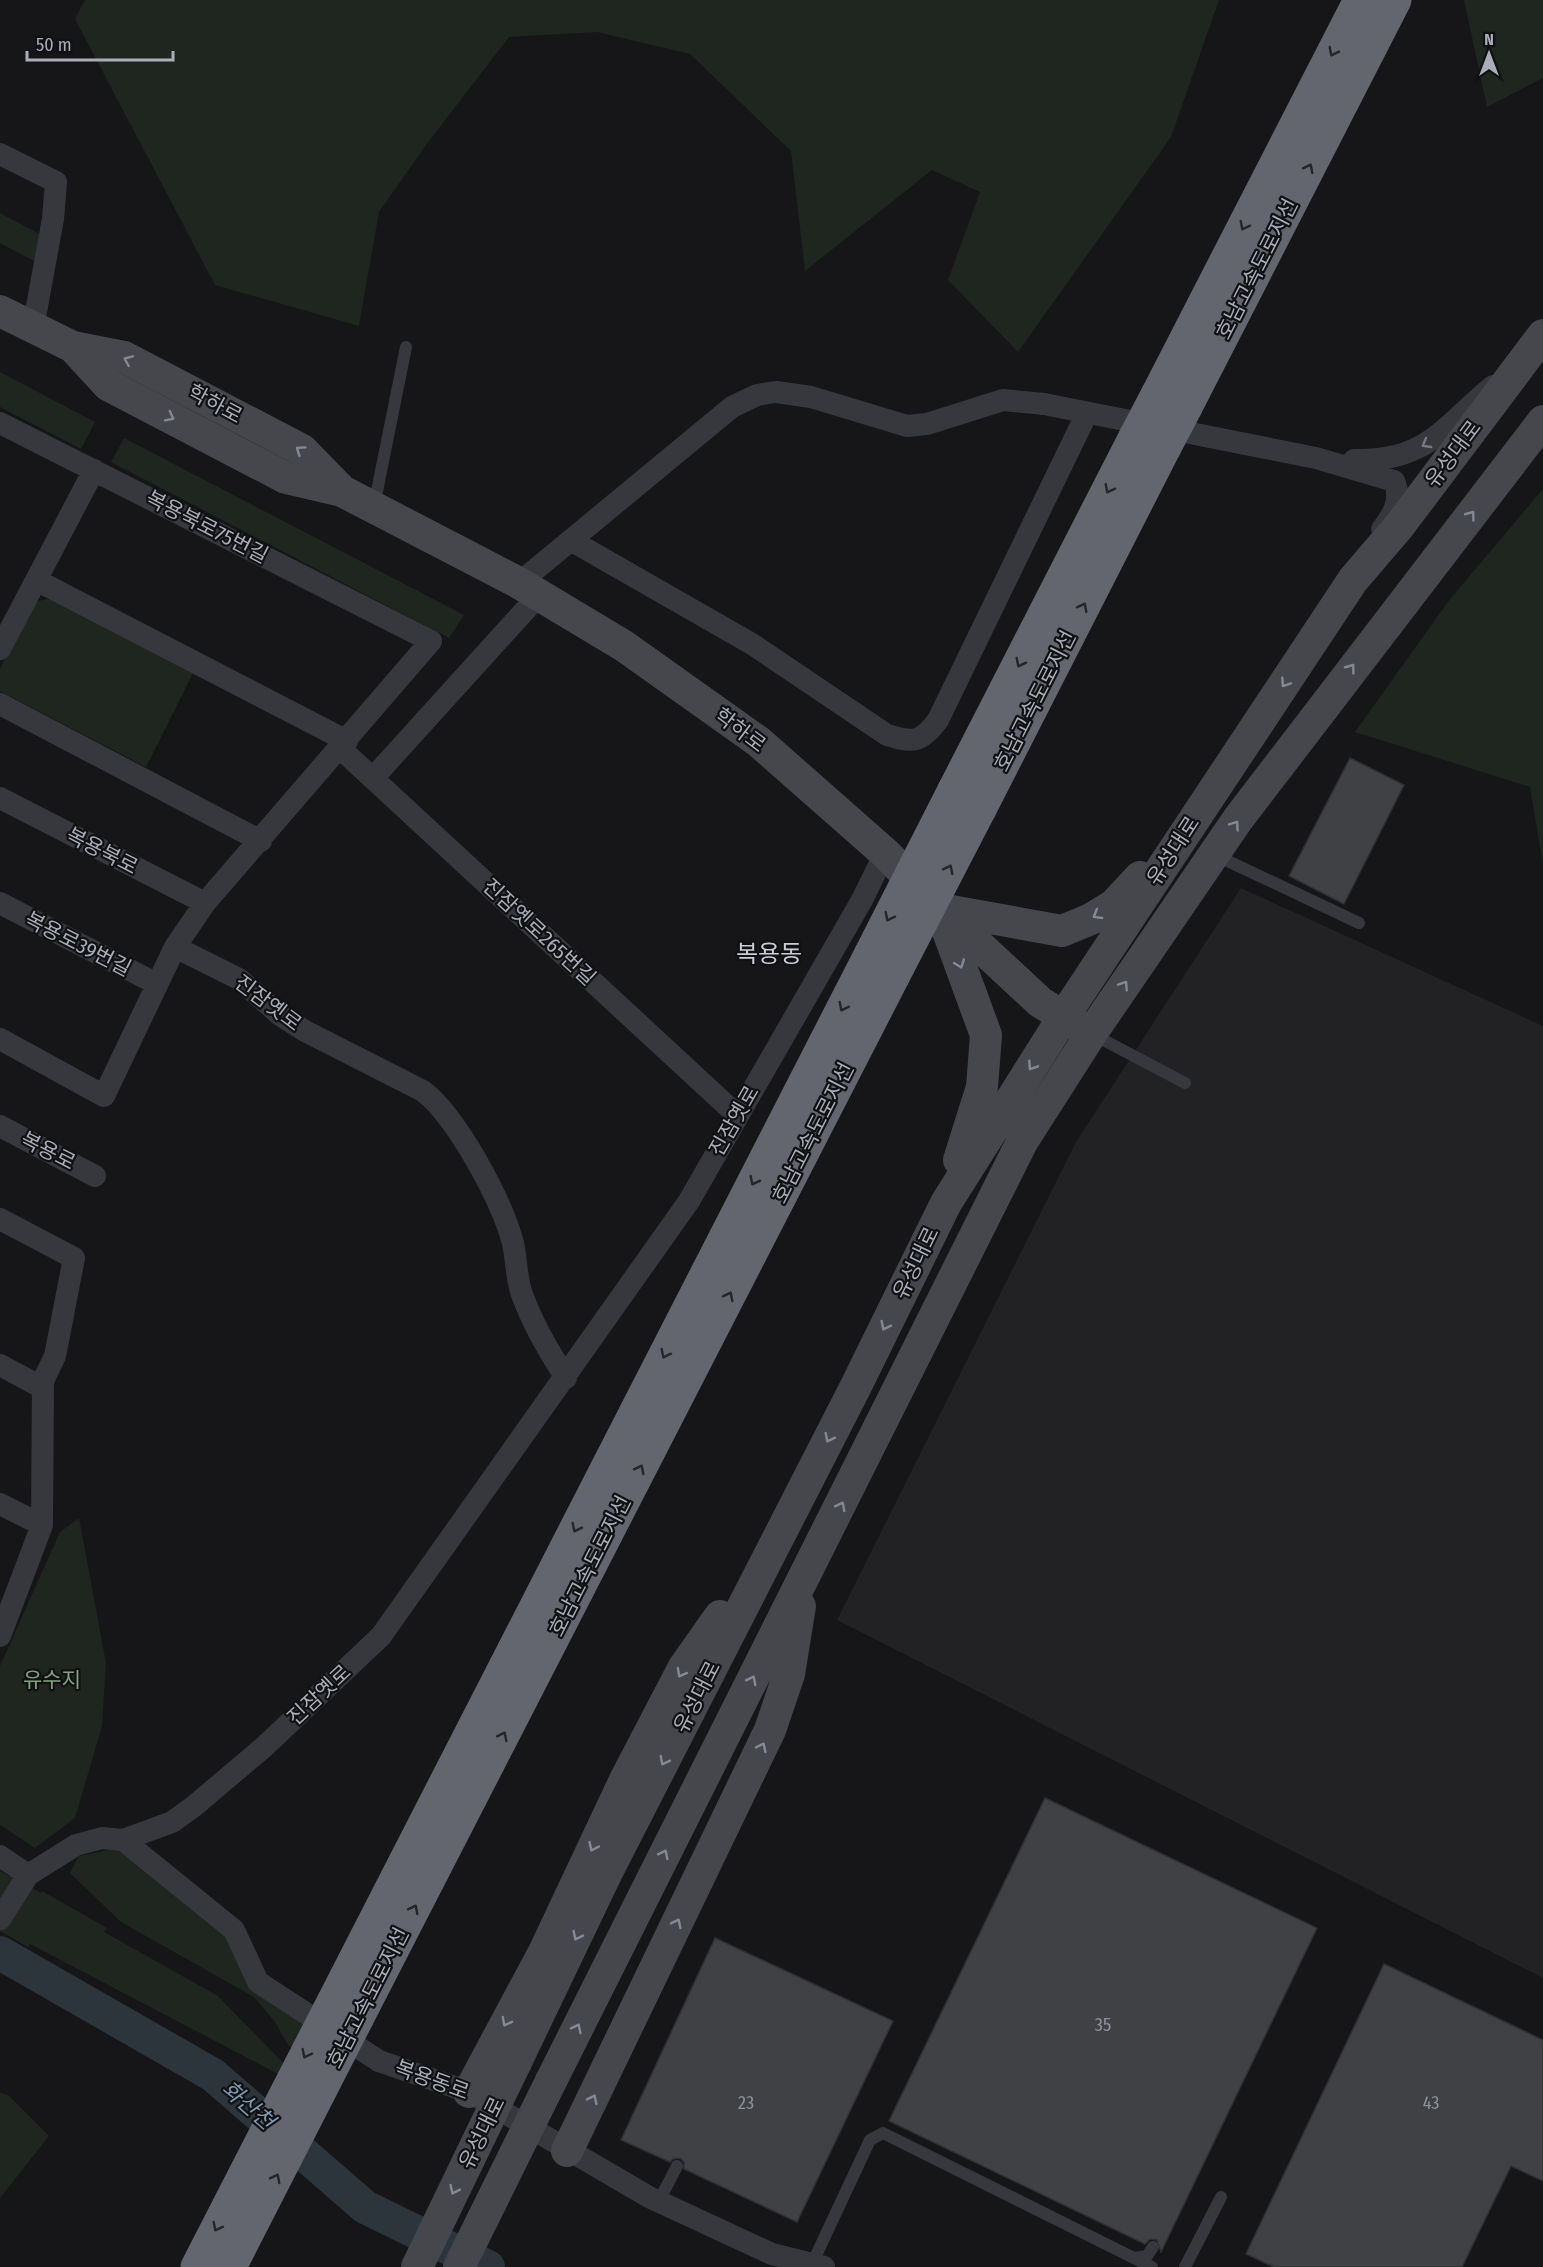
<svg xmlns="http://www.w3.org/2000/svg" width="1543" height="2267" font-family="'Fira Sans Condensed','Noto Sans KR',sans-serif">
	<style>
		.built { fill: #222225 }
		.green { fill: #1e261f }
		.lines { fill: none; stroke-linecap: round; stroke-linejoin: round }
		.river { stroke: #2c353c; stroke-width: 34 }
		.building { fill: #404145; stroke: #303034; stroke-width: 1.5 }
		.lane { stroke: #37383d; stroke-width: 12 }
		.street { stroke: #37383d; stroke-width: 22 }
		.secondary { stroke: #45474d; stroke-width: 32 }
		.highway { stroke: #63666e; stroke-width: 33 }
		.secondary-bridge { stroke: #45474d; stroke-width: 32 }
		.highway-bridge { stroke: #63666e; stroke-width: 33 }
		.oneway { stroke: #26262a }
		.oneway2 { stroke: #858993 }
		.oneway3 { stroke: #757881 }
		.labels { text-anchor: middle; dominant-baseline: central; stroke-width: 4.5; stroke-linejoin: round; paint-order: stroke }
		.number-label { font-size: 18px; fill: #8e929b }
		.street-label { font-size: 21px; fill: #a8adb8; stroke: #111113 }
		.park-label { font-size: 21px; fill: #7fa381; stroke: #111113 }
		.water-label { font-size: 22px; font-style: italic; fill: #7f9bb3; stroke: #111113 }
		.quarter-label { font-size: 24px; fill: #c9ccd4; stroke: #111113 }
	</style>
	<rect width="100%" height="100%" fill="#161618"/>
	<path class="built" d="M 1241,888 L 1543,1026 L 1543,1978 L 837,1620 L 1076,1142 Z"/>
	<path class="green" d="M 85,0 L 1219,0 L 1171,137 L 1018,352 L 948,280 L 980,192 L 932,170 L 805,271 L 791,151 L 690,54 L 597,32 L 509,37 L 426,145 L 379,212 L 359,326 L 215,285 L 75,19 Z
		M 1464,0 L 1543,0 L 1543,78 L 1487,107 Z
		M 0,213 L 49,239 L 38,263 L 0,243 Z
		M 0,372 L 95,422 L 81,449 L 0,407 Z
		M 124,438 L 464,615 L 449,638 L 111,462 Z
		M 1543,489 L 1543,865 L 1530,787 L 1355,732 L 1450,599 Z
		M 51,598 L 194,671 L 146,767 L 0,691 L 0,669 L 34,602 Z
		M 79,1518 L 106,1663 L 102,1726 L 75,1818 L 35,1848 L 0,1825 L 0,1666 L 60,1532 Z
		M 119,1848 L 228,1936 L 309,2026 L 297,2050 L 288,2045 L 275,2022 L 254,1997 L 121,1922 L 70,1873 L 79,1856 Z
		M 0,1871 L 41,1893 L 42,1891 L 107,1928 L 104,1932 L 218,1996 L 288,2068 L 282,2076 L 30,1944 L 28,1947 L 0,1931 Z
		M 0,2092 L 9,2096 L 49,2136 L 0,2198 Z"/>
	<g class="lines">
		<path class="river" d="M 0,1953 L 213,2075 L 365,2207 L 488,2267"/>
	</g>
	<path class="building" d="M 1350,758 L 1404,785 L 1344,904 L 1289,876 Z
		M 1045,1798 L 1317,1928 L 1161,2252 L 1157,2240 L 1150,2239 L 1145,2244 L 889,2121 Z
		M 715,1938 L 893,2021 L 797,2222 L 684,2169 L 684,2162 L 680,2158 L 673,2159 L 670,2162 L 621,2140 Z
		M 1384,1964 L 1543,2040 L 1543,2181 L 1511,2166 L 1462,2267 L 1274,2267 L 1246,2254 Z"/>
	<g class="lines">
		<path class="lane" d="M 374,506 L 406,347
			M 1215,855 L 1359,923
			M 1092,1034 L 1185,1083
			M 659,2201 L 677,2166
			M 1134,2258 L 1147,2256 L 1153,2247
			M 812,2264 L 870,2140 L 883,2133 L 1152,2267
			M 1185,2267 L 1221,2197"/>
		<path class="street" d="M 0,154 L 56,182 L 53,219 L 33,328
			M 0,423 L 431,641 L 205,903 L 175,947 L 104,1096 L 0,1039
			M 1354,460 C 1427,462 1443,427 1493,386
			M 572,541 L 752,644 L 887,735 C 913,743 921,743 938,720 L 1087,413
			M 36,580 L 347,741
			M 519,583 L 732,407 L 757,395 L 776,392 L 811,397 L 907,426 L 927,424 L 1003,400 L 1044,404 L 1316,458 L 1394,481 C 1402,499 1394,514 1382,529
			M 0,649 L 94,470
			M 0,704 L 261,841
			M 341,749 L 737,1115
			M 373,778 L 539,595
			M 0,798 L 205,903
			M 0,903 L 157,984
			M 175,947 L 239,979 L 280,1015 L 305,1031 L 423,1091 C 457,1117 502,1201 513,1243 C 517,1261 516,1281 523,1297 C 534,1327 549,1352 566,1378
			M 0,1126 L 95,1176
			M 0,1219 L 74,1258 L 55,1356 L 43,1381 L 42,1525 L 0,1636
			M 0,1365 L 43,1388
			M 0,1504 L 42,1525
			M 123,1840 L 234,1930 L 258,1982 L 379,2061 L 469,2092 L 649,2197 L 772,2254 L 824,2267
			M 0,1856 L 28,1875
			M 0,1919 L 28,1875 L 76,1845 L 102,1838 L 123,1840 L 172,1822 L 193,1807 L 264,1747 L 381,1636 L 689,1201 L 862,900 L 885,853"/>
		<path class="secondary" d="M 0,311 L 73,347 L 124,357 L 302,450 L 342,491
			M 73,347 L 108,385 L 286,478 L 342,491 L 519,583 L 624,646 L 759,742 L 885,853 L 940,909 L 1040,1002 L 1080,1027
			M 940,909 L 1062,931 L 1091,919 L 1114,905 L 1140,877
			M 942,915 L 986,1035 L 982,1087 L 959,1160
			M 516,2062 L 606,1874 L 856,1386 L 946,1203 L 1064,1016 L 1353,580 L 1400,525 L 1543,335
			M 551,2081 L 1022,1142 L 1091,1034 L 1238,819 L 1543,421
			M 469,2092 L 544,1952 L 625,1780 L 684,1667 L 720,1616
			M 567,2151 L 770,1730 L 789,1674 L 800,1606"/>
		<path class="highway" d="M 1157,395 L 1360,0
			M 1186,407 L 1395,0
			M 954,790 L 1135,437
			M 980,809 L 1165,447
			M 333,2002 L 870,955
			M 358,2017 L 893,977"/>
		<path class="secondary-bridge" d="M 417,2267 L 516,2062
			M 459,2267 L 551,2081"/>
		<path class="highway-bridge" d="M 1135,437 L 1157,395
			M 1165,447 L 1186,407
			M 870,955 L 954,790
			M 893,977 L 980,809
			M 197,2267 L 333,2002
			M 230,2267 L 358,2017"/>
	</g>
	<defs><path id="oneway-chevron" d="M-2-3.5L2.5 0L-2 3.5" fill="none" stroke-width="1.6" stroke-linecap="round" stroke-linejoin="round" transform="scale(1.5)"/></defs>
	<g class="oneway">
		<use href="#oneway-chevron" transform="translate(1333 52) rotate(117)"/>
		<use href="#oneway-chevron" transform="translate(1309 168) rotate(-63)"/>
		<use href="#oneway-chevron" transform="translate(1244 226) rotate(117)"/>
		<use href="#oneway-chevron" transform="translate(1109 489) rotate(117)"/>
		<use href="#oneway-chevron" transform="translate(1083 607) rotate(-63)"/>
		<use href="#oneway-chevron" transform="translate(1020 663) rotate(117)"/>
		<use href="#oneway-chevron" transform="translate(949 869) rotate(-63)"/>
		<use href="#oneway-chevron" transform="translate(889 917) rotate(117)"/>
		<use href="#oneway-chevron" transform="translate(843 1007) rotate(117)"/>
		<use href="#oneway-chevron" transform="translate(754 1181) rotate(117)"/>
		<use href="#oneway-chevron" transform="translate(729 1296) rotate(-63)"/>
		<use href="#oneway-chevron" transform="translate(665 1354) rotate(117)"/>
		<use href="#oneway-chevron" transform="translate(640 1469) rotate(-63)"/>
		<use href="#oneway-chevron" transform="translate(576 1528) rotate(117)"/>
		<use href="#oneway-chevron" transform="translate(503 1736) rotate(-63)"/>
		<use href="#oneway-chevron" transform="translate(414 1909) rotate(-63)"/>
		<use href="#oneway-chevron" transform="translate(306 2054) rotate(117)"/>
		<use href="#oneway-chevron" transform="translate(276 2178) rotate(-63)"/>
		<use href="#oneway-chevron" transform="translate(217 2227) rotate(117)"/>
	</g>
	<g class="oneway2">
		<use href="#oneway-chevron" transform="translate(128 360) rotate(-157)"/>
		<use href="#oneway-chevron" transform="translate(170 417) rotate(27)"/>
		<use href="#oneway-chevron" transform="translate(300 450) rotate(-145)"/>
		<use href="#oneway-chevron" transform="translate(1471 515) rotate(-53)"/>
		<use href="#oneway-chevron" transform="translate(1351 668) rotate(-53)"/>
		<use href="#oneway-chevron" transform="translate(1285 683) rotate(124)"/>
		<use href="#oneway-chevron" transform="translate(1235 825) rotate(-55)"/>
		<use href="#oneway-chevron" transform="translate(1097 915) rotate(149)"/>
		<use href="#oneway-chevron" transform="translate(960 964) rotate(69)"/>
		<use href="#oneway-chevron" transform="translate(1124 985) rotate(-56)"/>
		<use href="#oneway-chevron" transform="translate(1032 1066) rotate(123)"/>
		<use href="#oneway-chevron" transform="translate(885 1326) rotate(116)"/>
		<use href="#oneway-chevron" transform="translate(829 1438) rotate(117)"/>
		<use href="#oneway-chevron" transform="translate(841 1506) rotate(-63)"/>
		<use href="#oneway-chevron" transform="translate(681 1673) rotate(119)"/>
		<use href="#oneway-chevron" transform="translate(752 1680) rotate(-63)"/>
		<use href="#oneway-chevron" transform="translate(762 1747) rotate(-64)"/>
		<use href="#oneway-chevron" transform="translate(664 1761) rotate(117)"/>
		<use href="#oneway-chevron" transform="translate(593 1847) rotate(115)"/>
		<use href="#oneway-chevron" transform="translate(664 1854) rotate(-63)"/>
		<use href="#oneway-chevron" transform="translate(677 1923) rotate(-64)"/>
		<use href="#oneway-chevron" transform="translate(577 1936) rotate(116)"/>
		<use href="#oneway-chevron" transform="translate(506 2022) rotate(118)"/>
		<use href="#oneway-chevron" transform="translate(577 2028) rotate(-64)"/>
		<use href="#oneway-chevron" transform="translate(593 2099) rotate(-64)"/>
		<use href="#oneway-chevron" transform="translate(454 2190) rotate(116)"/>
	</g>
	<use class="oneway3" href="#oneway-chevron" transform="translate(1426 444) rotate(150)"/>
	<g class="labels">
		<g class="number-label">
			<text x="1103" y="2025">35</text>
			<text x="746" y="2103">23</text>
			<text x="1431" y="2103">43</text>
		</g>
		<g class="street-label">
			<text transform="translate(1257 269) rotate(-63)">호남고속도로지선</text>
			<text transform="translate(215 404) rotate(28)">학하로</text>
			<text transform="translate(1453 454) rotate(-53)">유성대로</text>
			<text transform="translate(207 527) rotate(27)">복용북로75번길</text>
			<text transform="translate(1035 701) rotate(-63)">호남고속도로지선</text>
			<text transform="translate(740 730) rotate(37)">학하로</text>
			<text transform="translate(102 851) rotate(27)">복용북로</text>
			<text transform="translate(1173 851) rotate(-57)">유성대로</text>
			<text transform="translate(539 932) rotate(43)">진잠옛로265번길</text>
			<text transform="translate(78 944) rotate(27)">복용로39번길</text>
			<text transform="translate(268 1003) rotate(37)">진잠옛로</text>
			<text transform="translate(734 1121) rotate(-60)">진잠옛로</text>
			<text transform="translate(813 1133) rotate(-63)">호남고속도로지선</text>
			<text transform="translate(48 1151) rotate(27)">복용로</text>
			<text transform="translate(916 1263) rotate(-64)">유성대로</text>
			<text transform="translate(590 1566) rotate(-63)">호남고속도로지선</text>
			<text transform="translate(319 1695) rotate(-43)">진잠옛로</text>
			<text transform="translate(697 1697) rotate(-63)">유성대로</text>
			<text transform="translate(368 1998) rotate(-63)">호남고속도로지선</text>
			<text transform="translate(432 2080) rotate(20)">복용동로</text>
			<text transform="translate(482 2133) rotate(-64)">유성대로</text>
		</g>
		<g class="park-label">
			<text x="52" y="1680">유수지</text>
		</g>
		<g class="water-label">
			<text transform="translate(248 2105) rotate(41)">화산천</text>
		</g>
		<g class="quarter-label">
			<text x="769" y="954">복용동</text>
		</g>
	</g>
	<g transform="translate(1489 54)" stroke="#111113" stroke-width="4.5" paint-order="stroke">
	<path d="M0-4.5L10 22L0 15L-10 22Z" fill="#a8adb8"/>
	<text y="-9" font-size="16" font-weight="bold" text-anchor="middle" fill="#a8adb8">N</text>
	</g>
	<path d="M27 51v9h146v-9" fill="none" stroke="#a8adb8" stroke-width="3"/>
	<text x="36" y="51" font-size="18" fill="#a8adb8" stroke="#111113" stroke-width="4.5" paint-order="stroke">50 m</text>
</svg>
